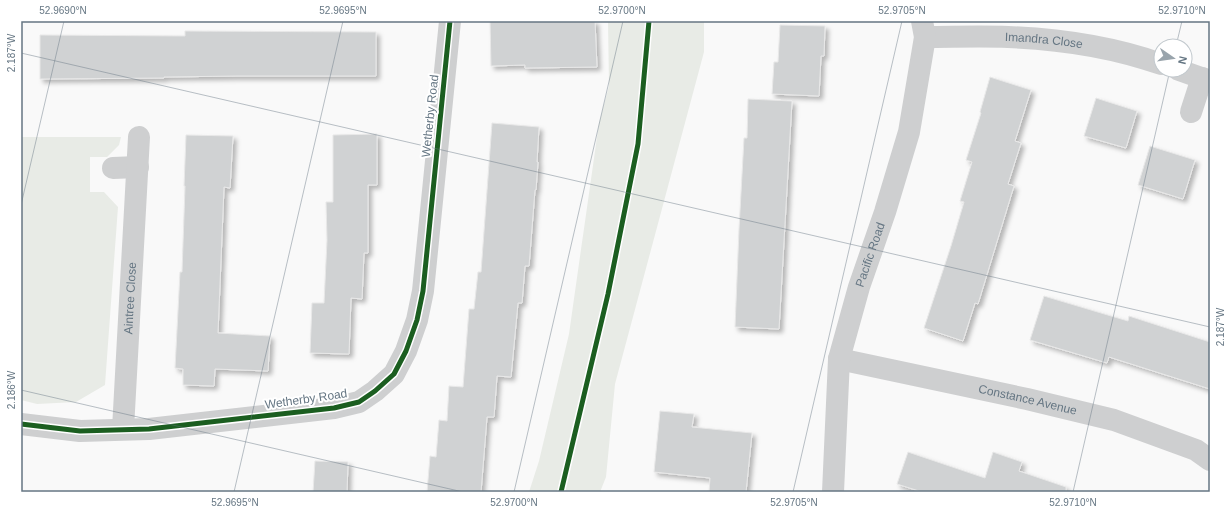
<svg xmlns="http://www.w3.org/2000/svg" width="1231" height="513" font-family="Arial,sans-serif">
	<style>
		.green { fill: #e8ebe6 }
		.building { fill: #d0d2d3; stroke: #e8e8e8; filter: url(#shadow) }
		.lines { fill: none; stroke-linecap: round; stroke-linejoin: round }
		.street { stroke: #cecfd0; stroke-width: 22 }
		.cycleway-casing { stroke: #fff; stroke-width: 8 }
		.cycleway { stroke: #1b5e20; stroke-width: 5 }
		.ticks { fill: none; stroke: #657683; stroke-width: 1; stroke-opacity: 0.45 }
		.labels { text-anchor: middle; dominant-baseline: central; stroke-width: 4; stroke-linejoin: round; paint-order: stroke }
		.street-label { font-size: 12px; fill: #657683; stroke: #fff }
		.neatline { fill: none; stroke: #657683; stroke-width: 1.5 }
		.ticks-label { font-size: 10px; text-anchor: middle; fill: #657683 }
	</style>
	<defs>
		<filter id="shadow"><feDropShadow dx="3.5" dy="3.5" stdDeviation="2" flood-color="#0004"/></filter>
	</defs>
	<rect width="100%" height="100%" fill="#f9f9f9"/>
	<path class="green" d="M 608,21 L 704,21 L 704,52 L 615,384 L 606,477 L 600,492 L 529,492 L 539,461 L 569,334 L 599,123 L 609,86 Z
		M 21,137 L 121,137 L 119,145 L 107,157 L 90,157 L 90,192 L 104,192 L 118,207 L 105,385 L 76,402 L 37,404 L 21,400 Z"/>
	<path class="building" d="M 490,21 L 595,21 L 597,67 L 525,68 L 525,65 L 491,66 Z
		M 780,25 L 825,26 L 824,56 L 821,56 L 819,96 L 772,94 L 774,62 L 778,62 Z
		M 185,31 L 376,32 L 376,76 L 236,76 L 164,77 L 164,78 L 40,79 L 40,35 L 185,36 Z
		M 990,77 L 1031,90 L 1015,141 L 1021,143 L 1008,184 L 1014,186 L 978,304 L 975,303 L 963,341 L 924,328 L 951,246 L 964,202 L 960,201 L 972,162 L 966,160 L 981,113 L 980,112 Z
		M 1096,98 L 1137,111 L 1126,148 L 1084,136 Z
		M 748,99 L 792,101 L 779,329 L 735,327 L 739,229 L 744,138 L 747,138 Z
		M 492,123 L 539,127 L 537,162 L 538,162 L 536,190 L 535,190 L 529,266 L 525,266 L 522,303 L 518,303 L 511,377 L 497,376 L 494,417 L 487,417 L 481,492 L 427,492 L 430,456 L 436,457 L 439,420 L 447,421 L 449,386 L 463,387 L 469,309 L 474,309 L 478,272 L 481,272 Z
		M 377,134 L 377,185 L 368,185 L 368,253 L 364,253 L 362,299 L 351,298 L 349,354 L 310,353 L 312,303 L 324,303 L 327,240 L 326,202 L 333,202 L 333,135 Z
		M 186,135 L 233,136 L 230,188 L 224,187 L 218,333 L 270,336 L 268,371 L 215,369 L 214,386 L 183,385 L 183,369 L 175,368 L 180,272 L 182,272 L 185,186 L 184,186 Z
		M 1150,146 L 1195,160 L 1183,199 L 1138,185 Z
		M 1044,296 L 1128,321 L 1129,316 L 1210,342 L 1210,389 L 1109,357 L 1107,363 L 1030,340 Z
		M 660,411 L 694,414 L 692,427 L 752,433 L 746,492 L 709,492 L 710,478 L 654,472 Z
		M 908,452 L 985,478 L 993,452 L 1022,462 L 1019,471 L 1066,487 L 1066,492 L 922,492 L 897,484 Z
		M 315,461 L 348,462 L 347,492 L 313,492 Z"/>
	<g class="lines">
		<g class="street">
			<path id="s1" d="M 925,37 C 952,37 980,36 1008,37 C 1058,39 1113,47 1161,64"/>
			<path d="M 1179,70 L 1210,81"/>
			<path d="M 1191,112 L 1202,78"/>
			<path d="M 113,168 L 138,167"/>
			<path id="s2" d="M 839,359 L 1027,399 L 1114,420 L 1196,450 L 1210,460"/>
			<path d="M 21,424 L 80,431 L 149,429 L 334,408 L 359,402 L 375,391 L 394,374 L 406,351 L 417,320 L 423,291 L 450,21"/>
			<path id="s3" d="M 123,429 L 139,137"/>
			<path id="s4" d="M 833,492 L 839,359 L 859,287 L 885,212 L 909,132 L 925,37 L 922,21"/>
		</g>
		<defs>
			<path id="cycleway" d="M 21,424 L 80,431 L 149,429 L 334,408 L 359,402 L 375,391 L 394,374 L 406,351 L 417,320 L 423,291 L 450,21
				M 561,492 L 608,294 L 638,144 L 649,21"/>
		</defs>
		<use href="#cycleway" class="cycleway-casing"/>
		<use href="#cycleway" class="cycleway"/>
	</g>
	<path class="ticks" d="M 1176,46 L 1182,21M 21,53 L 1210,327M 21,205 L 64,21M 21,390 L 463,492M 234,492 L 343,21M 514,492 L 623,21M 793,492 L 902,21M 1073,492 L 1170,70"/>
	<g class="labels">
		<g class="street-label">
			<text stroke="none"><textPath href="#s1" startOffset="119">Imandra Close</textPath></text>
			<text transform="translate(430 116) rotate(-84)">Wetherby Road</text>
			<text stroke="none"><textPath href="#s4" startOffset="242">Pacific Road</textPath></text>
			<text stroke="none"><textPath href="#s3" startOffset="131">Aintree Close</textPath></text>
			<text transform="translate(306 399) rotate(-8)">Wetherby Road</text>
			<text stroke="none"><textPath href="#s2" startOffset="193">Constance Avenue</textPath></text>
		</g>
	</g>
	<rect width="1231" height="513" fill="none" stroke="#ffffff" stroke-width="44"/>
	<g transform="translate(1173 58) rotate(103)"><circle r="19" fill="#ffffff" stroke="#c1c8cd"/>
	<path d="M0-3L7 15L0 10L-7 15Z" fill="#99a4ac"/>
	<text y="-6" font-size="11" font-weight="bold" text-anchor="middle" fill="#657683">N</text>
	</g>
	<rect x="22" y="22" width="1187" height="469" class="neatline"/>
	<g class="ticks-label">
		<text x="63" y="14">52.9690°N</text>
		<text x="343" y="14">52.9695°N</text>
		<text x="622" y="14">52.9700°N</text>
		<text x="902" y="14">52.9705°N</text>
		<text x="1182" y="14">52.9710°N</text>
		<text transform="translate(11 53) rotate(-90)" y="4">2.187°W</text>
		<text transform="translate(1220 327) rotate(-90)" y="4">2.187°W</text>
		<text transform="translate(11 390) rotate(-90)" y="4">2.186°W</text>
		<text x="235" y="506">52.9695°N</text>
		<text x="514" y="506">52.9700°N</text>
		<text x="794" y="506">52.9705°N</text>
		<text x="1073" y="506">52.9710°N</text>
	</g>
</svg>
